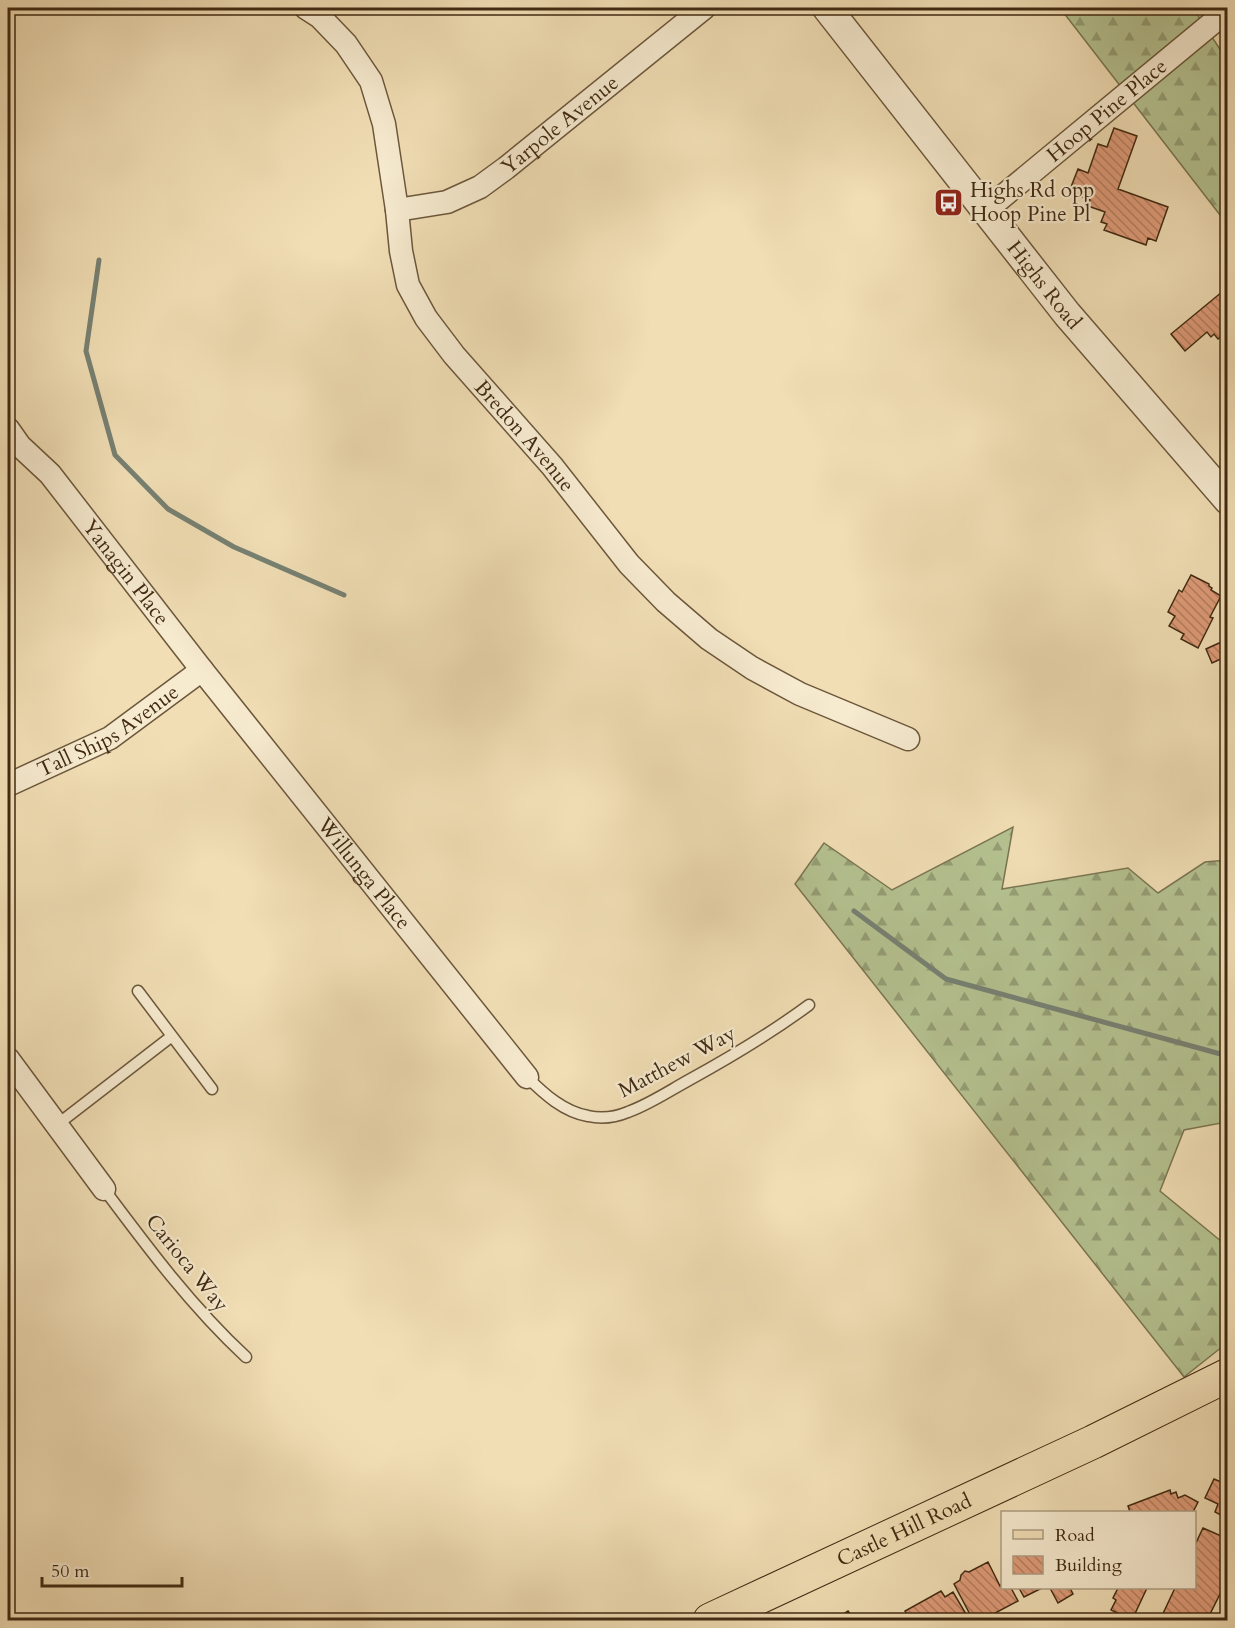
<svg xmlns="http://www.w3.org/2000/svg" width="1235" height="1628" font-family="Cardo,serif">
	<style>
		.forest { fill: url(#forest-firs); stroke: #7a7652; stroke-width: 1.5 }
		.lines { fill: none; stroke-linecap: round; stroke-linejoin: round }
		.stream { stroke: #778173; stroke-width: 5 }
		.building { fill: url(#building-back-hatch); stroke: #402a12; stroke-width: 1.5 }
		.service-casing { stroke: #6c573b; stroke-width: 13 }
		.minor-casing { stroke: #6c573b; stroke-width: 25 }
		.tertiary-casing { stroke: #6c573b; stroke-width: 31 }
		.primary-casing { stroke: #402a12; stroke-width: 35 }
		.service { stroke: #f6eacf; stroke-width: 10 }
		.minor { stroke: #f6eacf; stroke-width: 22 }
		.tertiary { stroke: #f6eacf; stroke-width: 28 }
		.primary { stroke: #f1deb5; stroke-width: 33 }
		.labels { text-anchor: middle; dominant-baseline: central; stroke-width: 4.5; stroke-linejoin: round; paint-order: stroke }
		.street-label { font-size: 21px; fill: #402a12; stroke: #f6eacf }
		.poi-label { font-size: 21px; fill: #402a12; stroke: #f6eacf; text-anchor: start }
	</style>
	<defs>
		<pattern id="forest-firs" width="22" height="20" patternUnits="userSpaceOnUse" patternTransform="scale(1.5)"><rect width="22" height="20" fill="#b5c291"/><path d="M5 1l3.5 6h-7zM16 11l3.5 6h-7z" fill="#959e75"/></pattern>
		<pattern id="building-back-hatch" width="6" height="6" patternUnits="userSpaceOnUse" patternTransform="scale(1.5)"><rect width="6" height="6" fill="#df9c79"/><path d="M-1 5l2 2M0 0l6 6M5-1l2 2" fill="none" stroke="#b67f62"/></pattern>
	</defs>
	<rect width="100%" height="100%" fill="#f1deb5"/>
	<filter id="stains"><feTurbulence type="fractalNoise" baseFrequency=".00333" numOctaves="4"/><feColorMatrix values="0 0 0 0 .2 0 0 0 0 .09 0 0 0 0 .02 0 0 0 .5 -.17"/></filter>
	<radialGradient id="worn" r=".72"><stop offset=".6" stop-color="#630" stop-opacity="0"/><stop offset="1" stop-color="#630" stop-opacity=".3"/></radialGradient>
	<path class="forest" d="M 1060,8 L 1193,8 L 1227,60 L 1227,224 Z
		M 1013,827 L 1002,889 L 1128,868 L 1158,893 L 1205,862 L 1227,860 L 1227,1122 L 1184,1130 L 1160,1191 L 1227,1246 L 1227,1343 L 1184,1377 L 795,884 L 824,843 L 892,890 Z"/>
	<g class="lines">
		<path class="stream" d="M 1226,31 L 1228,36
			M 99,260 L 86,351 L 115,455 L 168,509 L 234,547 L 344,595
			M 854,911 L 946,979 L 1228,1056"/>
	</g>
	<path class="building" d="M 1114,128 L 1137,136 L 1118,189 L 1168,207 L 1156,241 L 1148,238 L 1146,245 L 1104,230 L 1107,224 L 1101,222 L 1105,212 L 1088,206 L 1090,200 L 1069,192 L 1078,169 L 1088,173 L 1098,144 L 1107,147 Z
		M 1228,287 L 1228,343 L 1222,336 L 1218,339 L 1214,334 L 1211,337 L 1207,332 L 1185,351 L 1171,334 Z
		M 1191,575 L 1209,584 L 1209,586 L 1212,588 L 1211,590 L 1221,596 L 1210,617 L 1213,618 L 1198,648 L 1181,639 L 1184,634 L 1169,626 L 1175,616 L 1168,612 L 1179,590 L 1182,592 Z
		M 1228,639 L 1228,666 L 1223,658 L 1212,663 L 1206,649 Z
		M 1214,1479 L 1228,1485 L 1228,1519 L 1215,1512 L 1218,1504 L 1205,1498 Z
		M 1170,1490 L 1171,1494 L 1176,1492 L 1178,1498 L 1185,1495 L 1198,1502 L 1193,1512 L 1130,1512 L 1128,1506 Z
		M 1203,1528 L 1228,1539 L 1228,1578 L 1207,1620 L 1160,1620 L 1175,1588 L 1194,1588 L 1194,1547 Z
		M 988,1562 L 1000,1586 L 1002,1584 L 1002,1588 L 1011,1588 L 1018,1601 L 982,1620 L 973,1620 L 954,1584 L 960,1580 L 961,1575 L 965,1571 L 969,1572 Z
		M 1019,1588 L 1042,1588 L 1024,1597 Z
		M 1050,1588 L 1070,1588 L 1073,1594 L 1058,1603 Z
		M 1118,1588 L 1147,1588 L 1132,1620 L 1111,1610 L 1116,1600 L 1113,1598 Z
		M 941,1591 L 945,1597 L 953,1592 L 966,1614 L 955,1620 L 900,1620 L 908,1616 L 905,1611 Z
		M 848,1611 L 855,1620 L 834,1620 Z"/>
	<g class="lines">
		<defs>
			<path id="service" d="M 138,991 L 212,1089
				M 527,1077 C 544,1094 564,1112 588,1116 C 601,1119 616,1117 628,1112 C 650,1104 669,1091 689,1080 C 731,1057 771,1033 809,1005
				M 58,1124 L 172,1036
				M 104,1189 C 148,1248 192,1307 246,1357"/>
			<g id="minor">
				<path id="s1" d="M 306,8 L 320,17 L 346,44 L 371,81 L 384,124 L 397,210 L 401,251 L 408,285 L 426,318 L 454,355 L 552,466 L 629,564 L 666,602 L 709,639 L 752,668 L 800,694 L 908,739"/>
				<path id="s2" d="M 397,210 L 447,202 L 480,187 L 506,168 L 704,8"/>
				<path id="s3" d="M 985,211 L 1228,10"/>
				<path id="s4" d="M 8,429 L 20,446 L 50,474 L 202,670 L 527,1077"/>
				<path id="s5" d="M 8,785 L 110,738 L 202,670"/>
				<path d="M 8,1059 L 104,1189"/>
			</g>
			<g id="tertiary">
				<path id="s6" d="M 827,8 L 1067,314 L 1228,500"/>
			</g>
			<g id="primary">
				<path id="s7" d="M 710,1620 L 1093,1442 L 1228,1375"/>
			</g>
		</defs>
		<use href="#service" class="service-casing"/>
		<use href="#minor" class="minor-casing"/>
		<use href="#tertiary" class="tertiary-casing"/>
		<use href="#primary" class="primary-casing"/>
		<use href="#service" class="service"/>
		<use href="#minor" class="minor"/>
		<use href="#tertiary" class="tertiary"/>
		<use href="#primary" class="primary"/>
	</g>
	<defs>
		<symbol id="bus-square" viewBox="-11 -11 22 22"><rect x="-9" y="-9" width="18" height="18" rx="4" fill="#8f2418" stroke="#f6eacf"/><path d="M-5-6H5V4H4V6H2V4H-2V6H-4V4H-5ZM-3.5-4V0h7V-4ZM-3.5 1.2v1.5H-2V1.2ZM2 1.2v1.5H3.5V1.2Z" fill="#fff"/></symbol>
	</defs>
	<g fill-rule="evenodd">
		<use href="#bus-square" x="932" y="186" width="33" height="33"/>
	</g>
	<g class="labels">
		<g class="street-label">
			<text stroke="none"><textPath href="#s3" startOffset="158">Hoop Pine Place</textPath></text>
			<text stroke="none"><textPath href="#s2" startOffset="188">Yarpole Avenue</textPath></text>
			<text stroke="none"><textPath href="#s6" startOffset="352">Highs Road</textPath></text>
			<text stroke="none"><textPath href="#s1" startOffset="498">Bredon Avenue</textPath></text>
			<text stroke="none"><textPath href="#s4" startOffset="186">Yanagin Place</textPath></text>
			<text stroke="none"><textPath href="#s5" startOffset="114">Tall Ships Avenue</textPath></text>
			<text stroke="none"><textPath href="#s4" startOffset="570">Willunga Place</textPath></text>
			<text transform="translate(677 1062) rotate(-28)">Matthew Way</text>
			<text transform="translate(187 1263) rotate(51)">Carioca Way</text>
			<text stroke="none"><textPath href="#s7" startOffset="214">Castle Hill Road</textPath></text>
		</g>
		<g class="poi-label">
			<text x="970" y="190">Highs Rd opp<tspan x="970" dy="24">Hoop Pine Pl</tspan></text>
		</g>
	</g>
	<rect width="1235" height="1628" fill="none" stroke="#f1deb5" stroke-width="30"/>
	<rect x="9" y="9" width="1217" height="1610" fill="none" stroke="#402a12" stroke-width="3"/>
	<rect x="15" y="15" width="1205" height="1598" fill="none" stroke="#402a12" stroke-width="1.5"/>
	<rect x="1001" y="1511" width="195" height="78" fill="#f6eacf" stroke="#ad9d83" stroke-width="1.5"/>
	<rect x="1013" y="1530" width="30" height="9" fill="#f1deb5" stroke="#ad9d83" stroke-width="1.5"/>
	<text x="1055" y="1541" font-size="18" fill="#402a12">Road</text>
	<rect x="1013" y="1556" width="30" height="18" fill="url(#building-back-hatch)" stroke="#ad9d83" stroke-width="1.5"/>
	<text x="1055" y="1571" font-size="18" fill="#402a12">Building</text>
	<path d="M42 1577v9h140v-9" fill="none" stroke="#402a12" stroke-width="3"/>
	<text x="51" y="1577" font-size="18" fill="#402a12" stroke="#f6eacf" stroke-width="4.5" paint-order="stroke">50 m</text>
	<rect width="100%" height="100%" filter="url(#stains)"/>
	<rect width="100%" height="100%" fill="url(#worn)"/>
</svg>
